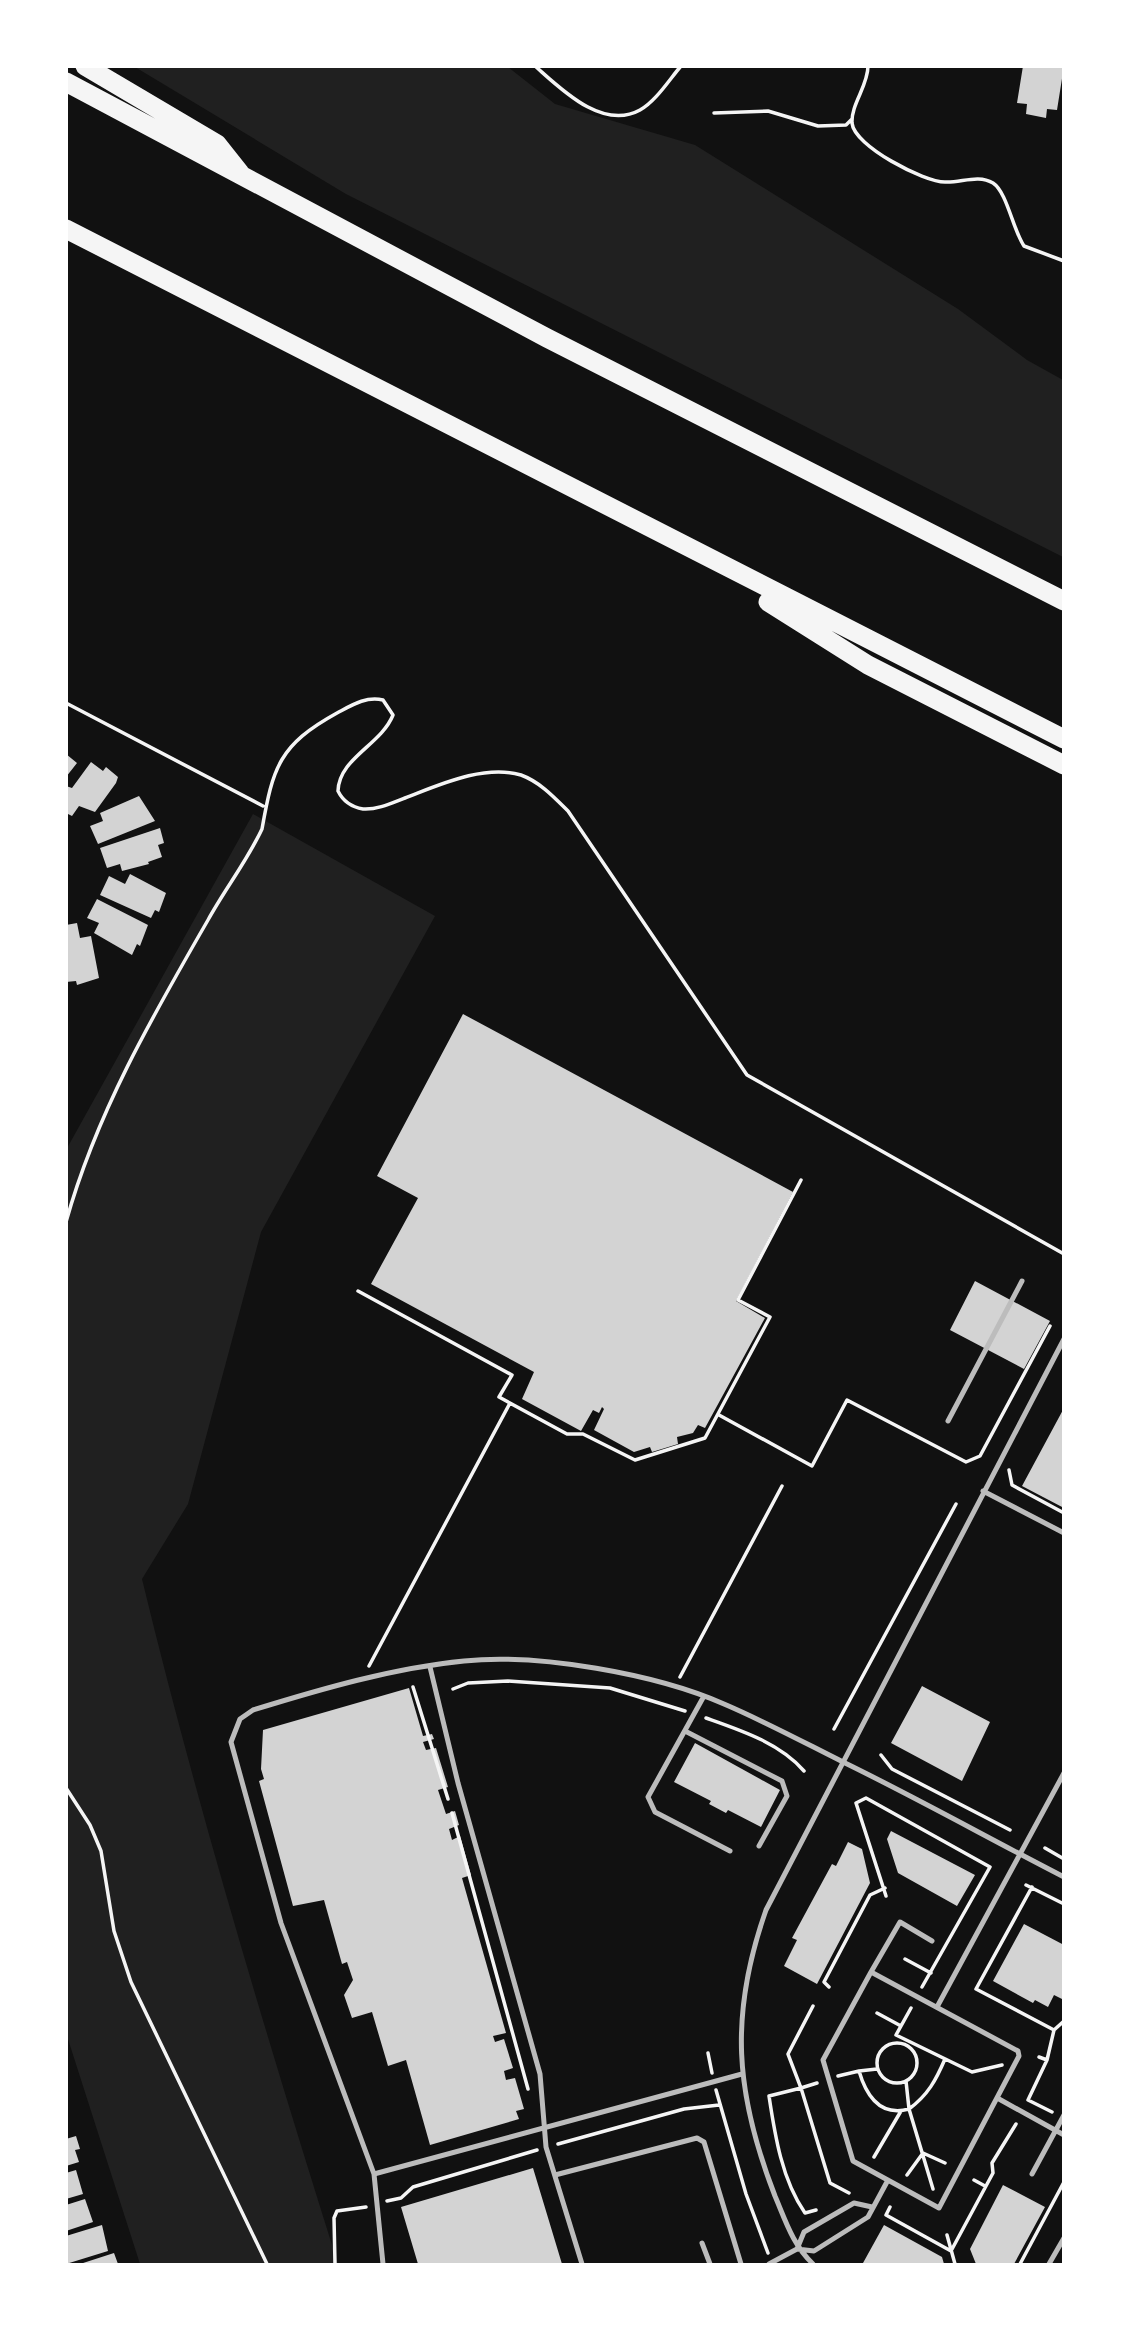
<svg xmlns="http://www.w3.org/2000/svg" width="1130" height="2331" font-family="Poppins,sans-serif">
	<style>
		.green { fill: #202020 }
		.building { fill: #d3d3d3 }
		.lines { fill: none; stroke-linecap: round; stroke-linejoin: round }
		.path { stroke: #f5f5f5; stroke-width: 3.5 }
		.service { stroke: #bcbcbc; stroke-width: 5 }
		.motorway { stroke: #f5f5f5; stroke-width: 19 }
	</style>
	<rect width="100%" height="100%" fill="#111"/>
	<path class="green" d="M 135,67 L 508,67 L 555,104 L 695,145 L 958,309 L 1027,360 L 1063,380 L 1063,557 L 346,194 Z
		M 253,814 L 435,916 L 261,1232 L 188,1504 L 142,1579 C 198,1810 267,2038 338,2264 L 140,2264 L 67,2036 L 66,1150 Z"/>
	<path class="building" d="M 1023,66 L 1064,66 L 1057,110 L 1047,109 L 1046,118 L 1026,114 L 1027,104 L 1017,103 Z
		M 66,754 L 77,763 L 66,777 Z
		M 91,762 L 103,771 L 106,767 L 118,777 L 116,783 L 95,812 L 79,806 L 72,816 L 66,813 L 66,786 L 72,788 Z
		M 139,796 L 155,821 L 98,844 L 90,826 L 103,821 L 100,813 Z
		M 160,828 L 164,843 L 158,845 L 162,857 L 148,862 L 149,864 L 122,871 L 120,864 L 107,868 L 100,848 Z
		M 130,874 L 166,893 L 159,912 L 155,910 L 151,918 L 100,895 L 109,876 L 125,884 Z
		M 97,899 L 148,925 L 140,946 L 137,944 L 132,955 L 94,933 L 99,923 L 87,918 Z
		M 77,923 L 80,938 L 91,936 L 99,978 L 77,985 L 76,981 L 66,982 L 66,925 Z
		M 463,1014 L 793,1192 L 736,1301 L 765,1318 L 705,1428 L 698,1425 L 693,1433 L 677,1437 L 678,1444 L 652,1452 L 650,1447 L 634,1452 L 594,1430 L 604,1409 L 602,1407 L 599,1413 L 593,1410 L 581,1431 L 522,1399 L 534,1372 L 371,1284 L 418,1198 L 377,1176 Z
		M 975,1281 L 1050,1321 L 1024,1369 L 950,1330 Z
		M 1064,1408 L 1064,1508 L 1022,1486 Z
		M 922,1686 L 990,1722 L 962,1781 L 891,1743 Z
		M 409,1688 L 423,1736 L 432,1734 L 434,1739 L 423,1742 L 426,1750 L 436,1748 L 448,1787 L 438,1790 L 446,1814 L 455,1811 L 459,1825 L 449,1829 L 452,1840 L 460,1836 L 471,1875 L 462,1878 L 506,2033 L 493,2036 L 495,2042 L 504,2039 L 513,2068 L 504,2071 L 506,2080 L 515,2078 L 524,2109 L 516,2111 L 519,2119 L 430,2145 L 406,2060 L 388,2066 L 372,2012 L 352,2018 L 344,1995 L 353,1980 L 347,1962 L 342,1964 L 324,1900 L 293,1906 L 259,1781 L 264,1779 L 261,1769 L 263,1730 Z
		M 695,1743 L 780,1790 L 761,1827 L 728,1810 L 726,1813 L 709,1804 L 711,1801 L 674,1782 Z
		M 891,1831 L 975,1875 L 957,1906 L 898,1873 L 887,1839 Z
		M 848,1842 L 862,1849 L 870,1883 L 817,1984 L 784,1966 L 797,1940 L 792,1938 L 832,1864 L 836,1866 Z
		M 1024,1924 L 1064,1945 L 1064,1995 L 1062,1999 L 1054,1995 L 1048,2007 L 1035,2000 L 1033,2003 L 993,1981 Z
		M 76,2136 L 80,2149 L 75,2150 L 79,2162 L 66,2166 L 66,2139 Z
		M 533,2168 L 562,2264 L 418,2264 L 401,2207 Z
		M 76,2170 L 83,2194 L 66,2199 L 66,2173 Z
		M 1003,2185 L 1045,2207 L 1014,2264 L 976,2264 L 970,2249 Z
		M 85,2199 L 93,2222 L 66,2231 L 66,2205 Z
		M 102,2225 L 108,2251 L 66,2264 L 66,2236 Z
		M 884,2225 L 942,2257 L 944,2264 L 863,2263 Z
		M 114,2253 L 118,2264 L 80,2264 Z"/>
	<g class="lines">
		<path class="path" d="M 535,66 C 560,88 602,131 640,110 C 656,101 669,80 681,66
			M 868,66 C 868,86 851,104 852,123 C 854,146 924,182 945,182 C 961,183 978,174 993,183 C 1007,192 1013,230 1024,246 L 1064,261
			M 714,113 L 768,111 L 818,126 L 846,125 L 852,119
			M 66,703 L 263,806
			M 66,1222 C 96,1114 152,1017 208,920 C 225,889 247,861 262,829 C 273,767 279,745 337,713 C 352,705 366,696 383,700 L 393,715 C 381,745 339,758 338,791 C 343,801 351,807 363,809 C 377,810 392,803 405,798 C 439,785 484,764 521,775 C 540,782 554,797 568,811 L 747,1075 L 1064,1254
			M 358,1291 L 512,1375 L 499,1397 L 567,1434 L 583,1434 L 635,1460 L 705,1438 L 770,1317 L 738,1300 L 801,1180
			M 719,1415 L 812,1466 L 847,1400 L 966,1462 L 980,1456 L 1050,1326
			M 1009,1470 L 1012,1485 L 1064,1513
			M 369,1666 L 510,1403
			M 680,1677 L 782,1486
			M 413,1687 L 448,1799
			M 453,1689 L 468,1683 L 508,1681 L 610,1688 L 685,1711
			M 706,1718 C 740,1730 780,1743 804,1771
			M 834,1729 L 956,1504
			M 881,1755 L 892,1769 L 1010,1830
			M 66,1788 L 90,1825 L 101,1851 L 114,1931 L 131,1982 L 267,2264
			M 452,1813 L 528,2089
			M 1045,1848 L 1064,1859
			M 1026,1885 L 1064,1904
			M 1032,1887 L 976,1989 L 1054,2030
			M 886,1896 L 856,1803 L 866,1798 L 990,1867 L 922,1987
			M 905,1959 L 931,1973
			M 829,1987 L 824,1982 L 870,1895 L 885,1888
			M 813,2006 L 788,2054 L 801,2088 L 769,2096 C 775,2136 782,2180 805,2213 L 816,2210
			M 911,2008 L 896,2035 L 972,2072 L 1002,2065
			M 877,2013 L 901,2026
			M877 2063a20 20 0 1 1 40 0a20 20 0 1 1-40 0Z
			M 708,2053 L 712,2073
			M 1039,2057 L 1047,2060
			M 859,2071 L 877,2069
			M 838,2076 L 859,2071 C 866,2095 880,2117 909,2109 L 906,2081
			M 817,2083 L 801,2088 L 830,2183 L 849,2193
			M 716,2090 L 746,2194 L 768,2253
			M 1052,2112 L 1028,2100 L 1047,2060 L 1054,2030 L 1064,2021
			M 558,2144 L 684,2109 L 719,2105
			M 874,2157 L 901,2111
			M 907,2175 L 923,2153 L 945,2163
			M 974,2180 L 985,2186
			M 933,2189 L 909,2109 C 928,2095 936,2080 945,2059
			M 387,2201 L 401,2198 L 413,2187 L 537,2150
			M 890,2207 L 886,2215 L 951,2251 L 993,2173 L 992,2163 L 1016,2124
			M 947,2235 L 955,2264
			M 335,2264 L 334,2218 L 337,2211 L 366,2207
			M 1020,2264 L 1064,2182"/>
		<path class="service" d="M 948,1421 L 1022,1281
			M 983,1491 L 1064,1533
			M 430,1667 L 458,1783 L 540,2074 L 546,2147 L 582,2264
			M 704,1696 L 648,1797 L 655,1812 L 730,1851
			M 685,1731 L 782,1781 L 787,1796 L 759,1846
			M 871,1972 L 1018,2051 L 1019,2056 L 939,2208 L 853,2161 L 823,2060 Z
			M 871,1972 L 900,1922 L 932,1941
			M 937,2007 L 1064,1773
			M 999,2099 L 1064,2135
			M 374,2174 L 742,2074
			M 1032,2174 L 1064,2115
			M 555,2175 L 697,2138 L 704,2142 L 741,2264
			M 702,2243 L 710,2264
			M 797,2249 L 804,2232 L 854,2203 L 872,2207
			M 383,2264 L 374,2174 L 281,1923 L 231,1742 L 240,1719 L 253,1710 C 321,1689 393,1668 464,1661 C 538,1653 656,1674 724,1704 C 764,1721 803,1742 843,1762 C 917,1798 990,1839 1064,1877
			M 769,2264 L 797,2249 L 814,2251 L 868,2217 L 888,2180
			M 813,2264 C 793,2245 786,2222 775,2196 C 735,2093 729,2015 766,1910 L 1064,1339
			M 1049,2264 L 1064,2238"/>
		<path class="motorway" d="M 85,66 L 217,144 L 240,173
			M 66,82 L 547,338 L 1064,601
			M 66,229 L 1064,739
			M 768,602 L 868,665 L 1064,765"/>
	</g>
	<rect width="1130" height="2331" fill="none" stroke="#ffffff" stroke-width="136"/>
</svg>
